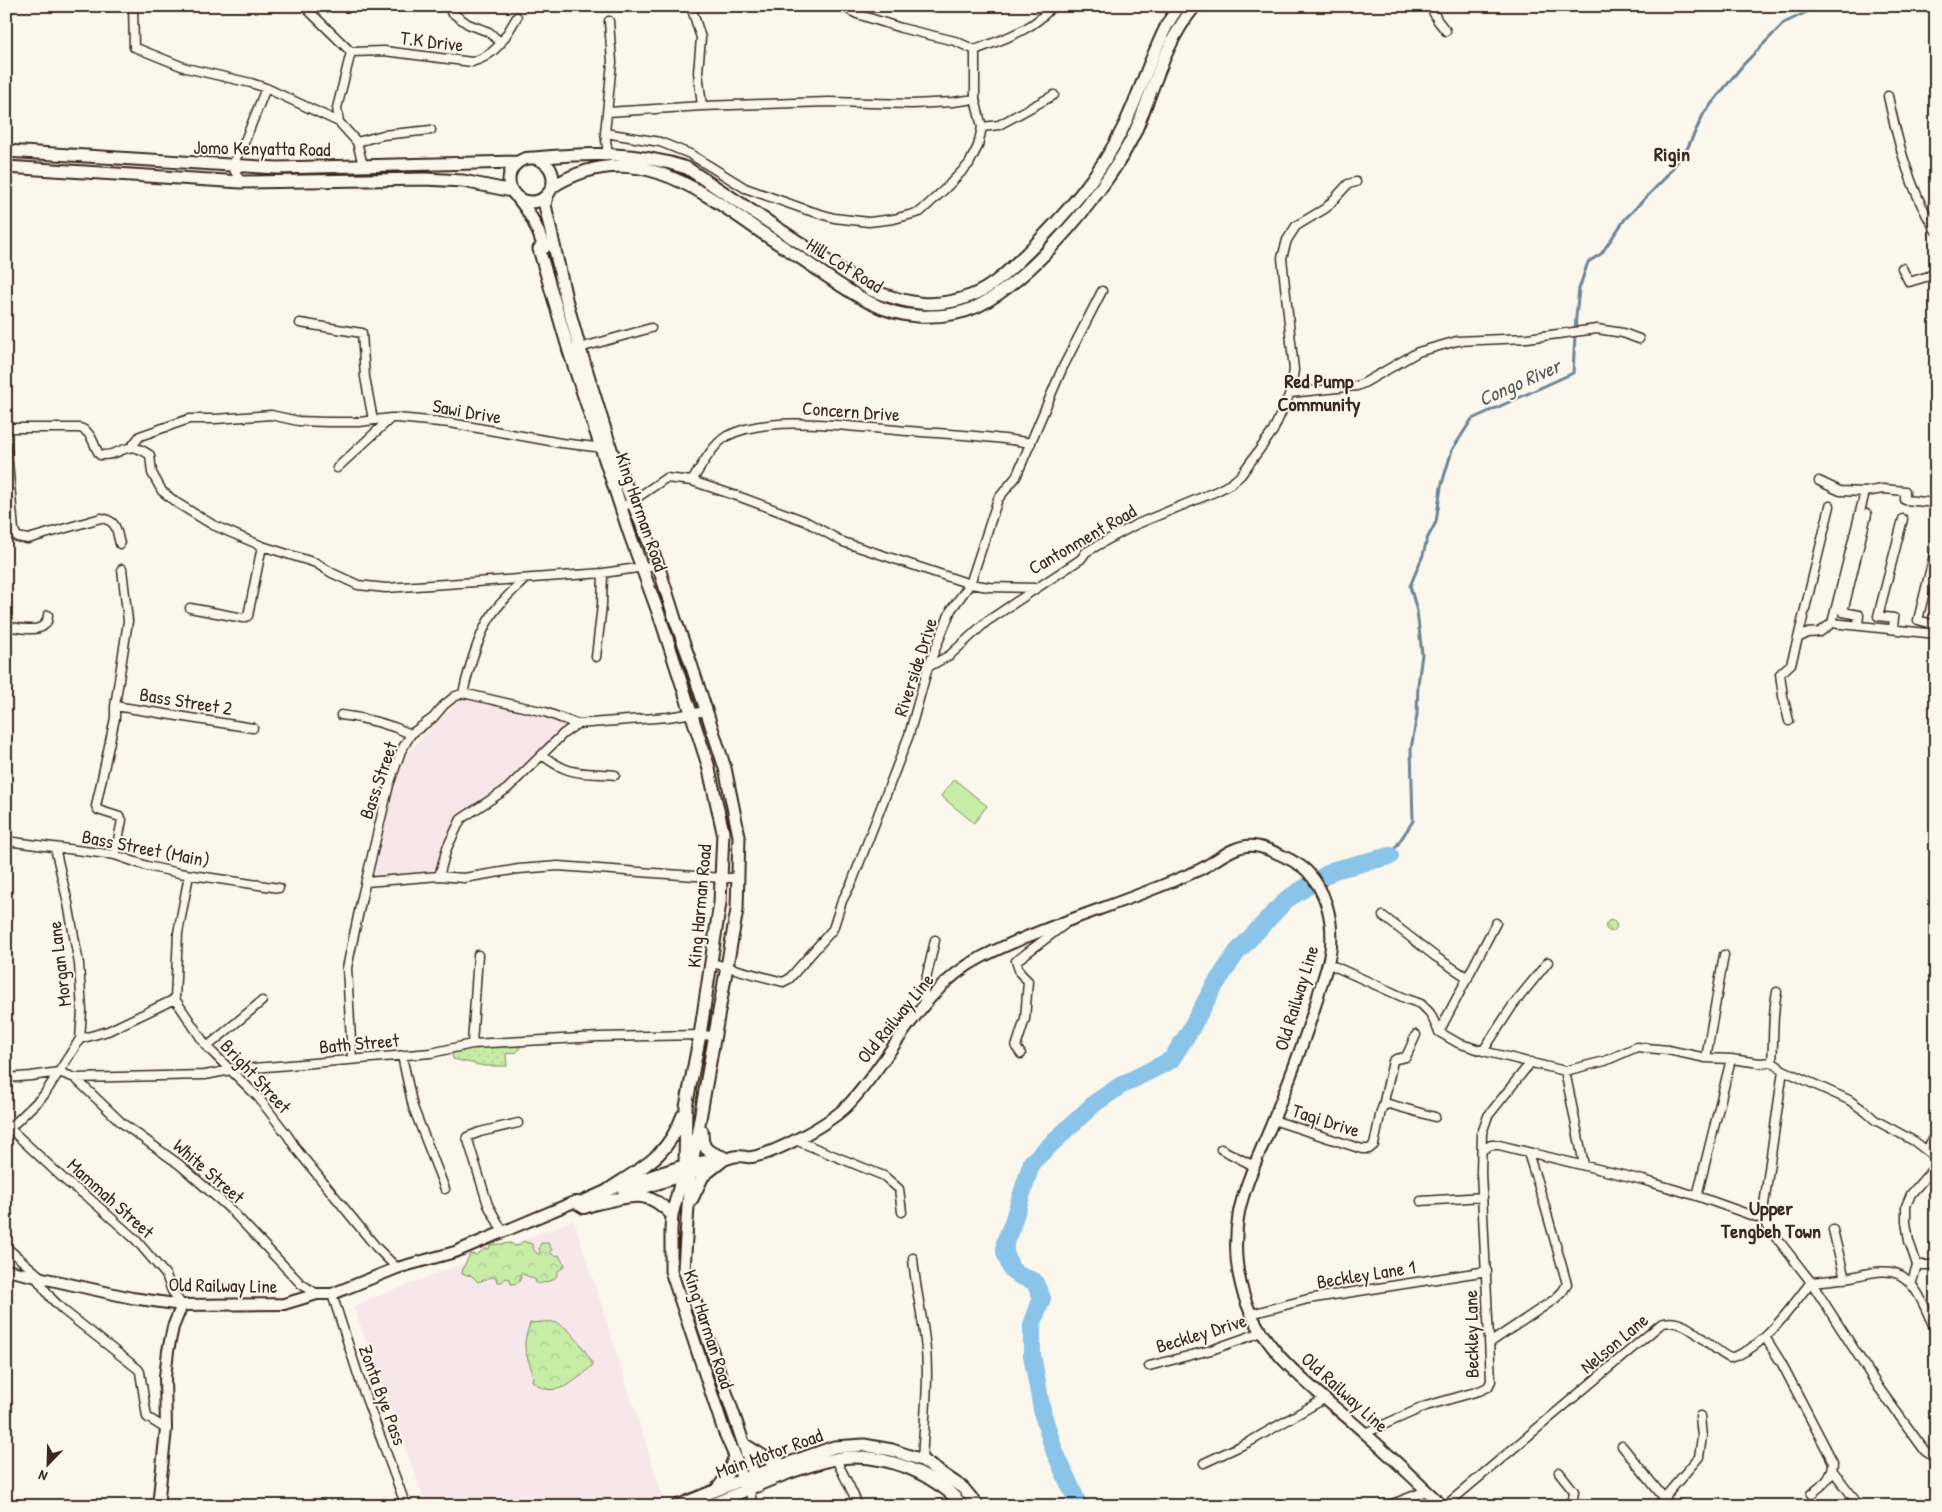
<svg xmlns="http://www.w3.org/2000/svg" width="1942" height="1512" font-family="'Patrick Hand',sans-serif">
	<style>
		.built { fill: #f7e7ea }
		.grass { fill: #c7eca6; stroke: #818b62 }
		.forest { fill: url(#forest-crowns); stroke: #818b62 }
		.garden { fill: url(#garden-dots); stroke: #818b62 }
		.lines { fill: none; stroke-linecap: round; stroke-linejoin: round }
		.stream { stroke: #6a8698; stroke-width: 3 }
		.river { stroke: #8ac4e9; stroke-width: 18 }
		.minor-casing { stroke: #3b2a1e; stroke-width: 11 }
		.tertiary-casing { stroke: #3b2a1e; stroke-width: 14 }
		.secondary-casing { stroke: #3b2a1e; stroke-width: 15 }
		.minor { stroke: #fbf7ec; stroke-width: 8 }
		.tertiary { stroke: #fbf7ec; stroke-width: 10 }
		.secondary { stroke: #fbf7ec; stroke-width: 11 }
		.labels { text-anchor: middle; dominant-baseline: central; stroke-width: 4; stroke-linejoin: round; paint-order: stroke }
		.street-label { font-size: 19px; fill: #3b2a1e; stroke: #fbf7ec }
		.neighbourhood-label { font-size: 20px; font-weight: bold; fill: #3b2a1e; stroke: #fbf7ec }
		.water-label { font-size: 20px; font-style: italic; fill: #53585b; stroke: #fbf7ec }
	</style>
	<defs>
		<pattern id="forest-crowns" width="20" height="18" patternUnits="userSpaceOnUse" patternTransform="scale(1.25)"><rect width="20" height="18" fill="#c7eca6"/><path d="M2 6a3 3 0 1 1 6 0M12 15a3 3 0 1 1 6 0" fill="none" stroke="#accb8e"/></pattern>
		<pattern id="garden-dots" width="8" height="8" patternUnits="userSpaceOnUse" patternTransform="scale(1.25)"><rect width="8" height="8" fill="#c7eca6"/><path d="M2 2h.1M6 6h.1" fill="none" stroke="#accb8e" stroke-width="1.8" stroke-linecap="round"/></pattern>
	</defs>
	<rect width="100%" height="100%" fill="#fbf7ec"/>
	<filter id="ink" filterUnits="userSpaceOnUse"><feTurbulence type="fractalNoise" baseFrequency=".02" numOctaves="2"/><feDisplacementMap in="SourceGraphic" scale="10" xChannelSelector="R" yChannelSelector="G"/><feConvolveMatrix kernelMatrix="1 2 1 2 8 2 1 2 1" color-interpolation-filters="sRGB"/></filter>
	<g filter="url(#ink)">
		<path class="built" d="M 462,698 L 571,724 L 521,769 L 466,815 L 439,875 L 373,881 L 386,812 L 404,756 Z
			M 574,1220 L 665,1503 L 657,1506 L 427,1506 L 353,1306 Z"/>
		<path class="grass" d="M 954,779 L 987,806 L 974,823 L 941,796 Z"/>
		<path class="forest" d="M1605.5 926a5.5 5.5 0 1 1 11 0a5.5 5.5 0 1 1-11 0Z
			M 523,1241 L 532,1244 L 534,1250 L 538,1254 L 540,1253 L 539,1248 L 541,1243 L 548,1243 L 552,1250 L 549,1252 L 555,1256 L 559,1255 L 563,1263 L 565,1264 L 564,1267 L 558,1271 C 556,1283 548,1280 539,1284 L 535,1282 L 536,1280 L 523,1274 L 520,1274 L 521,1278 L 518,1283 L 511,1284 L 510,1279 L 506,1278 L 502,1282 L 497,1282 L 496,1278 L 492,1277 L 478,1282 L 472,1276 L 462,1274 L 463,1268 L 470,1254 L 476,1255 L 485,1249 L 489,1249 L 490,1245 L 511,1243 L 515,1246 L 520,1245 Z
			M 542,1322 C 545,1322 550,1321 553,1322 C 570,1325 586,1351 593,1365 C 577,1380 554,1402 532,1381 C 535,1369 524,1356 525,1344 C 525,1337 528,1330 530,1323 Z"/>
		<path class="garden" d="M 457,1044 L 522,1045 L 517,1052 L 506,1054 L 507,1066 L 484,1066 L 453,1059 L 450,1049 Z"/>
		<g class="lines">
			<path class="stream" d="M 1390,856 L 1413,821 L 1411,749 L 1417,715 L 1418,684 L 1422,654 L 1417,611 L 1410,586 L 1423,555 L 1427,539 L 1436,522 L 1441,487 L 1452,450 L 1472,419 L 1573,373 L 1576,316 L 1579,289 L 1588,262 L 1601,254 L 1625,219 L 1663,180 L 1687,149 L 1704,113 L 1743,65 L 1784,23 L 1819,6"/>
			<path class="river" d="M 1079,1506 L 1054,1450 L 1043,1415 L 1032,1355 L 1032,1325 L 1042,1298 L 1034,1281 L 1020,1276 L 1011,1269 L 1005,1252 L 1005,1242 L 1012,1225 L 1032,1162 L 1095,1103 L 1120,1086 L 1171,1060 L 1189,1032 L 1213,988 L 1237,952 L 1287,899 L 1334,870 L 1390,856"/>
			<defs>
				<path id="minor" d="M 133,6 L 134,47 L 186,68 L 251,83 L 266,88 L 339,122
					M 304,6 L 351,52 L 337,108 L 339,122 L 357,142 L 363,165
					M 452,6 L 451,12 L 468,24 L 489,32 L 501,43
					M 691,6 L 701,38 L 698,72 L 702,106
					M 841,6 L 857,14 L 901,28 L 955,41 L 975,50
					M 1430,6 L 1438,21 L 1446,31
					M 975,50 C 1000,40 1035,30 1052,6
					M 351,52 L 384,51 L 472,62 C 497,55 504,39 517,17
					M 1888,96 C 1898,143 1910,191 1936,231
					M 608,112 L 702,106 L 829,102 L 912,104 L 953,102 L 975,99
					M 982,127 L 999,125 L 1054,95
					M 605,133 L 660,142 L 690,154 L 745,188 L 807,210 L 834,218 L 869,222 L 894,219 L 920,212 L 945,189 L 969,164 L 978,146 L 982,127 L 975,99 L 975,50
					M 357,142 L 383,135 L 431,130
					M 608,154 L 605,133 L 612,62 L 609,21
					M 241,182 L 232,166 L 244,143 L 266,88
					M 1902,268 L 1909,282 L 1929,276 L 1936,270
					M 300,323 L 362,333 L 365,377 L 373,420
					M 576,349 L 651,328
					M 1290,393 L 1357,386 L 1364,383 L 1418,352 L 1457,341 L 1527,338 L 1597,329 L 1623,333 L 1639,339
					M 6,428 L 80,428 C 93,432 93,446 100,455 C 124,457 124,437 150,455 L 152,473 L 162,491 L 177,503 L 213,525 L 262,546 L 316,563 L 332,573 L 358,585 L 386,588 L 505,580 L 603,573 L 658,565
					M 6,439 L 14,530 L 17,537 L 28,539 L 101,518 C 118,521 116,530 120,544
					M 132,446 L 140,436 L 189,419 L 215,419 L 271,415 L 298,421 L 327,422 L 359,422 L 391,418
					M 337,468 L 391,418 L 397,418 L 450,423 L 561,443 L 604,448
					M 692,481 C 700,468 713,444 727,436 C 770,414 848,427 896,430 C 941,434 986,435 1031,443
					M 1819,481 L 1840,491 L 1865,492 L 1883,489 L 1905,491 L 1905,500 L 1936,503
					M 622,508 L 666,478 L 692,481 L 743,498 L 805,521 L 843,542 L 970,584 L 989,587 L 1037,588 L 1081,559 L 1086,552 L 1109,539 L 1135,525 L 1217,491 L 1232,483 L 1241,475 L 1273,431 L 1290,393 L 1294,370 L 1282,258 L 1287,240 L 1296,226 L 1326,208 L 1348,184 L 1356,182
					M 1936,547 L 1918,620 L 1936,625
					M 190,608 L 243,618 L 248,616 L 262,546
					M 1832,623 L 1865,492
					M 1858,625 L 1859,615 L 1843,612 L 1867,514
					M 6,626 C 19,628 48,636 48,615
					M 1893,629 L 1894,618 L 1878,616 L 1903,519
					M 1798,638 L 1830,506
					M 596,657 L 602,605 L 603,573
					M 928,667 L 950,655 L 986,622 L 1037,588
					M 463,693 C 469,668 478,634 493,613 C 502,600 514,590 525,579
					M 115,706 L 253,728
					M 341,715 C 366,718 389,724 411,734
					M 1789,721 L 1783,696 L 1780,674 L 1791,664 L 1798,638 L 1808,633 L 1820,632 L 1832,623 L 1936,634
					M 542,755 C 571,777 581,772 615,775
					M 6,841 L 115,855 L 147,866 L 179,873 L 279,888
					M 115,855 L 122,820 L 120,817 L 98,810 L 96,806 L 115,718 L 115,706 L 128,621 L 122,569
					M 189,875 L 178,933 L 175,999 L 207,1047 L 258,1097 L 288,1136 L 297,1150 L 376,1247 L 397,1268
					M 439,876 L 447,848 L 461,819 L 507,789 L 563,734 L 577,724
					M 366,882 L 439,876 L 464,878 L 519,869 L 558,866 L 722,878 L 738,878
					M 1383,916 L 1436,957 L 1468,978
					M 712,963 L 783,982 L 789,979 L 833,929 L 842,901 L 852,882 L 909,735 L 928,667 L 951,610 L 970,584 L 998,499 L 1016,477 L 1062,369 L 1102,291
					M 1327,963 L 1407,999 L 1421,1004 L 1430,1013 L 1439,1032 L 1458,1043 L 1483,1051 L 1565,1071 L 1605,1061 L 1637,1047 L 1668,1050 L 1706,1058 L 1731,1059 L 1760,1063 L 1772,1062 L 1783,1070 L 1849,1100 L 1866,1112 L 1875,1120 L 1914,1141 L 1936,1158
					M 924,1004 L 924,988 L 935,940
					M 1439,1032 L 1496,923
					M 80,1039 L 108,1031 L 175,999
					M 472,1044 L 478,955
					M 207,1047 L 262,1001
					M 1483,1051 L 1513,1005 L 1548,962
					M 1021,1054 L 1016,1047 L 1025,1019 L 1028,981 L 1020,973 L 1016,961 L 1064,925
					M 402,1056 L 413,1107 L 445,1189
					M 1706,1058 L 1724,955
					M 352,1059 L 347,968 L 362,897 L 389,785 L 401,751 L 411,734 L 433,718 L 444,705 L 454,697 L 463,693 L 545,712 L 577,724 L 668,717 L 707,711
					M 1772,1062 C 1774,1038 1772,1014 1777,992
					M 1783,1070 L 1762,1219 L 1811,1282 L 1879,1388 L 1925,1451 L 1936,1459
					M 1565,1071 L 1584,1165
					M 6,1078 L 31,1076 L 59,1072 L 75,1078 L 205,1075 L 231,1070 L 431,1053 L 472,1044 L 599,1037 L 700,1035 L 716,1036
					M 75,1078 L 122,1123 L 180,1165 L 230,1209 L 301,1284 L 317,1294
					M 1383,1106 L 1393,1061 L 1396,1059 L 1406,1057 L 1416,1035
					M 1273,1120 L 1362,1149 L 1369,1149 L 1374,1145 L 1381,1111 L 1383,1106 L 1389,1104 L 1435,1117
					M 6,1125 L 67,1182 L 89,1198 L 136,1240 L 166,1275 L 172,1291 L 182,1305
					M 6,1132 L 44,1095 L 80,1039 L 82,1011 L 79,964 L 68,903 L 55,848
					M 795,1140 L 884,1176 L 899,1189 L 902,1212
					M 1221,1149 L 1254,1166
					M 1482,1150 L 1491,1145 L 1499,1145 L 1643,1180 L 1697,1196 L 1762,1219
					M 1927,1151 L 1936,1130
					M 1697,1196 L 1731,1059
					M 1421,1201 L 1483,1197
					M 1833,1230 L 1845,1279
					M 503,1232 L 488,1205 L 467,1137 L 480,1132 L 518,1123
					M 6,1247 L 41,1277
					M 913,1258 C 915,1286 922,1313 925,1341 C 930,1380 924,1421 922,1460
					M 1917,1265 L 1936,1265
					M 35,1276 L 51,1298 L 63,1310 L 138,1369 L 140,1372 L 147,1417 L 166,1429
					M 1811,1282 C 1823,1281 1835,1280 1846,1278 C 1863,1275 1886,1266 1902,1276 C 1919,1287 1927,1314 1936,1331
					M 1911,1285 L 1917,1265 L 1909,1241 L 1906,1222 L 1906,1206 L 1911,1194 L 1936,1165
					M 332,1294 L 363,1390 L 406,1506
					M 1251,1314 L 1308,1299 L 1487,1271
					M 1765,1337 L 1782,1364 L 1833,1462 C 1833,1478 1823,1485 1811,1494
					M 1491,1342 L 1555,1299 L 1563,1291 L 1567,1284 L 1544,1203 L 1528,1153
					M 1149,1366 L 1211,1350 L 1262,1332
					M 1365,1433 L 1426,1406 L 1479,1391 L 1488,1387 L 1491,1381 L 1481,1172 L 1482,1133 L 1488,1116 L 1531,1062
					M 1622,1446 L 1664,1498
					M 836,1459 C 843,1475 852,1489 858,1506
					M 1204,1463 L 1251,1441 L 1324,1399
					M 1833,1471 L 1853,1497 L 1856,1506
					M 1559,1472 L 1574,1491 L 1573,1499 L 1566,1506
					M 750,1488 L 752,1506
					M 1387,1506 L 1426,1491
					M 1445,1506 L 1661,1324 C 1686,1314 1709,1349 1730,1358 C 1765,1348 1789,1309 1811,1282
					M 1657,1506 L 1699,1457 L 1702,1437 L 1700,1416"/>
				<path id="tertiary" d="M 623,1195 L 684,1175 L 690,1175 C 704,1169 722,1158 738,1156 C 743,1156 748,1158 752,1157 C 777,1153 832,1122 849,1104 C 894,1056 920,988 982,957 C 1052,922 1130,902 1201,869 C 1218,860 1234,844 1254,846 C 1267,847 1298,862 1307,871 C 1326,891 1333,919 1331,946 C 1330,963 1322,980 1318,996 C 1306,1038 1289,1081 1273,1121 C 1261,1151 1246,1180 1239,1212 C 1235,1235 1235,1262 1241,1285 C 1256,1352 1320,1392 1367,1435 C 1393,1458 1417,1482 1443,1506
					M 574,1202 L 584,1208 L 605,1201
					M 6,1270 L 132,1298 L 182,1305 L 284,1304 L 317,1294 L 332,1294 L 397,1268 L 455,1252 L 574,1202 L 581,1202 L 608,1190 L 685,1165 L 716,1159
					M 158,1506 L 166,1429 L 165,1377 L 168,1351 L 173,1327 L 182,1305"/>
				<path id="secondary" d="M 6,151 L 277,168 L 517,162
					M 534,158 C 586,153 637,151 687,168 L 871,290 C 905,303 934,310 970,296 C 993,288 1010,269 1027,253 C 1064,216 1099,177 1122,130 C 1135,104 1144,76 1156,49 C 1162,35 1169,18 1180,6
					M509 180a22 22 0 1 1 44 0a22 22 0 1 1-44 0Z
					M 6,167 L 241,182 L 425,179 L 463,181 L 512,191
					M 552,187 C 630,138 694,185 758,230 C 780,245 803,259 825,275 C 853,294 882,314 917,316 C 936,317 958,315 976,307 C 1031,281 1109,188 1135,132 C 1154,89 1164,43 1195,6
					M 547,196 L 545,205 L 566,299 L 580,349 L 611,449 L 658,565 L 675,619 L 690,661 L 725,768 L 739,836 L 737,910 L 690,1175 L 684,1269 L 758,1486
					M 518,198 C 531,213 538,228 544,248 L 539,249 L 569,351 L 630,535 L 662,623 L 708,765 L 723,832 L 720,903 L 700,1035 L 686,1107 L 685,1165 L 672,1215 L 671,1230 L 671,1271 L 724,1431 L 735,1456 L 746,1490
					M 702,1131 C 702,1149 706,1151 723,1157
					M 608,1190 C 644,1166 667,1157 683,1115
					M 692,1199 L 703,1176 L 722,1161
					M 598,1203 C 632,1197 646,1187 672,1215
					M 745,1445 L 766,1458 L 784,1465
					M 717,1489 L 727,1476 L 735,1456
					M 677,1506 L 744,1479 L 834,1447 L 864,1445 L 892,1450 L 922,1460 L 963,1488 L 978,1506
					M 709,1506 C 749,1489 791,1469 835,1459 C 865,1453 901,1462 927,1477 C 940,1485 953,1493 962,1506"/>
			</defs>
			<use href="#minor" class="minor-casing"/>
			<use href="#tertiary" class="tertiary-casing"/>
			<use href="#secondary" class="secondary-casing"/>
			<use href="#minor" class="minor"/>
			<use href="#tertiary" class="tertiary"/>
			<use href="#secondary" class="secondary"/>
		</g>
	</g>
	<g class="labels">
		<g class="street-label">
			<text transform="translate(432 41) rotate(7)">T.K Drive</text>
			<text transform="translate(262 148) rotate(1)">Jomo Kenyatta Road</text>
			<text transform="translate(845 265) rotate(32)">Hill Cot Road</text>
			<text transform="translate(467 411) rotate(10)">Sawi Drive</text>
			<text transform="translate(851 411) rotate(4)">Concern Drive</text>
			<text transform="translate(642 512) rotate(71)">King Harman Road</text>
			<text transform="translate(1082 539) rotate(-30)">Cantonment Road</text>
			<text transform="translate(915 667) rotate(-72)">Riverside Drive</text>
			<text transform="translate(186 701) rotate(9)">Bass Street 2</text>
			<text transform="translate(378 780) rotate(-71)">Bass Street</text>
			<text transform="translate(146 848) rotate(11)">Bass Street (Main)</text>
			<text transform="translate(699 906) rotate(-85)">King Harman Road</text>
			<text transform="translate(59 964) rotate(-97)">Morgan Lane</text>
			<text transform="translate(1296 998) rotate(-73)">Old Railway Line</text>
			<text transform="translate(895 1018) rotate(-51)">Old Railway Line</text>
			<text transform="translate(359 1043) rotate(-5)">Bath Street</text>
			<text transform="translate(256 1076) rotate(47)">Bright Street</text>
			<text transform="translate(1326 1120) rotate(18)">Taqi Drive</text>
			<text transform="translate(209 1171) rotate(41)">White Street</text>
			<text transform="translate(111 1198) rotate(42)">Mammah Street</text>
			<text transform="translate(1366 1274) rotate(-9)">Beckley Lane 1</text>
			<text transform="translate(223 1285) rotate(1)">Old Railway Line</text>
			<text transform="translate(709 1329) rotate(72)">King Harman Road</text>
			<text transform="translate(1201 1333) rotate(-17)">Beckley Drive</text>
			<text transform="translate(1471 1334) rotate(-91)">Beckley Lane</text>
			<text transform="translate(1614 1343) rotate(-40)">Nelson Lane</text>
			<text transform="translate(1345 1392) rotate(42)">Old Railway Line</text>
			<text transform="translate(383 1395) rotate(70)">Zonta Bye Pass</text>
			<text transform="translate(769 1453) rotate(-20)">Main Motor Road</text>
		</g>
		<g class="neighbourhood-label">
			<text x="1672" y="153">Rigin</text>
			<text x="1319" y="380">Red Pump<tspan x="1319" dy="23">Community</tspan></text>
			<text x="1771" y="1207">Upper<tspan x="1771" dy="23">Tengbeh Town</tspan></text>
		</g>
		<g class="water-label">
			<text transform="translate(1519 382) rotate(-24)">Congo River</text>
		</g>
	</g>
	<rect width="1942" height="1512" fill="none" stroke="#fbf7ec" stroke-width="25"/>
	<rect x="12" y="12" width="1917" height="1487" fill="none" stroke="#3b2a1e" stroke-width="2" filter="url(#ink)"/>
	<g transform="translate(48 1464) rotate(203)" stroke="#fbf7ec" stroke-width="4" paint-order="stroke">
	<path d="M0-4L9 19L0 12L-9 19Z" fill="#3b2a1e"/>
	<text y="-8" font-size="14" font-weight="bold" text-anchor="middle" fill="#3b2a1e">N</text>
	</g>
</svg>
